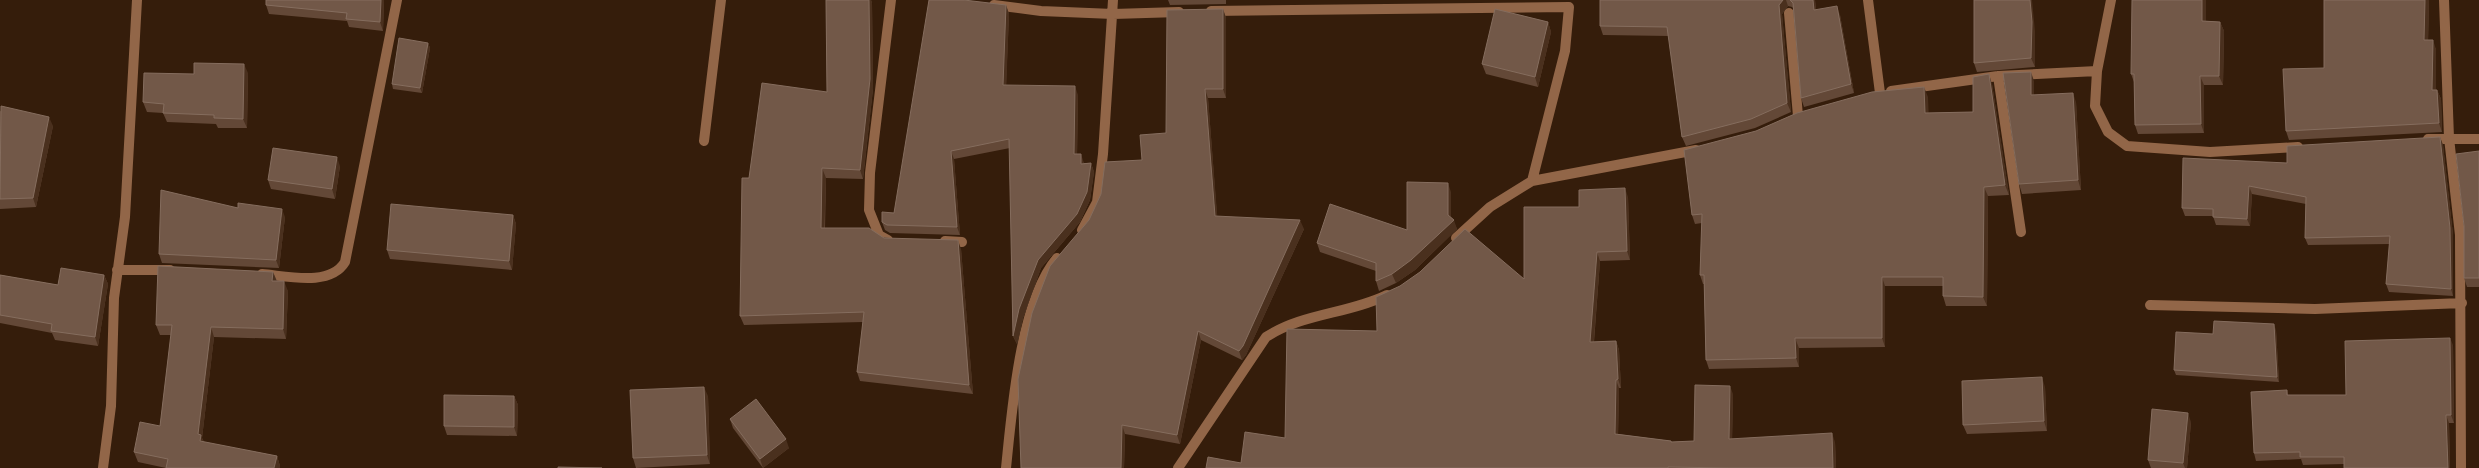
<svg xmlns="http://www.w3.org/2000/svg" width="2479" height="468" font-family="'Roboto Condensed',sans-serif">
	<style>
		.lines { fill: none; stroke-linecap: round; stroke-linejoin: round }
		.street { stroke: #926648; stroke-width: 10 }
		.wall { fill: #634837 }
		.shaded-wall { fill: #4a301e }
		.building { fill: #725848; stroke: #856d5e }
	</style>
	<rect width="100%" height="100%" fill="#351d0b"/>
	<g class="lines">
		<path class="street" d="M 1868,0 L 1880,93
			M 2111,0 L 2097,71 L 2095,106 L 2108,132 L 2127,146 L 2210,152 L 2298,147
			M 2444,0 L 2449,138 L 2460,235 L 2461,468
			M 994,5 L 1041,11 L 1113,14 L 1179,12
			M 1211,11 L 1569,7 L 1565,51 L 1532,181
			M 1789,13 L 1798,116
			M 1998,76 L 2021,232
			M 1891,91 L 1998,76 L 2097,71
			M 2428,139 L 2479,139
			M 704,141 L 721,0
			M 1082,230 L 1097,202 L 1103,154 L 1113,0
			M 1456,238 L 1490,207 L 1532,181 L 1696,150
			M 888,240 L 879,235 L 869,210 L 870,173 L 891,0
			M 945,241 L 962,242
			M 117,270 L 170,270
			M 262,274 C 287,276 330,287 345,262 L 397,0
			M 2150,305 L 2315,309 L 2462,303
			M 103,468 L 111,406 L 114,298 L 125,217 L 137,0
			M 1006,468 C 1012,410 1020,302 1057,258
			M 1178,468 L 1266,337 C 1303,313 1348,314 1387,295"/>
	</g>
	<path class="wall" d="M 266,0 L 384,0 L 383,31 L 349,27 L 347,21 L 269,14 L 266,5 Z
		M 826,0 L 871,0 L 872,3 L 873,89 L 863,179 L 826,178 L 825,228 L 961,249 L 973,394 L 860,381 L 857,372 L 863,322 L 744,325 L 740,316 L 827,92 Z
		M 1168,0 L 1226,0 L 1226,4 L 1170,5 Z
		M 1600,0 L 1815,0 L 1816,10 L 1840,15 L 1854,93 L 1804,107 L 1801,98 L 1793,8 L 1792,7 L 1788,6 L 1782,14 L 1791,112 L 1755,128 L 1686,146 L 1682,137 L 1669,36 L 1603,35 L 1600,26 Z
		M 2206,0 L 2206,21 L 2220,22 L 2224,31 L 2223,85 L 2204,85 L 2204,133 L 2138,134 L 2135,125 L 2134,82 L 2131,74 Z
		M 2324,0 L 2429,0 L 2428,40 L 2436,49 L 2436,90 L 2437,90 L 2441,99 L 2442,132 L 2289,140 L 2286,131 L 2324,68 Z
		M 1006,5 L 1009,14 L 1006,85 L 1078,95 L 1077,154 L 1084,163 L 1091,163 L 1094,172 L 1090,200 L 1080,222 L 1041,268 L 1023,318 L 1017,344 L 1013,336 L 1010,148 L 954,159 L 960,235 L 890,233 L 885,230 L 882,222 L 894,213 Z
		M 1223,9 L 1226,18 L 1226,98 L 1208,98 L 1217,216 L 1304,229 L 1246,355 L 1242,360 L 1201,340 L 1180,444 L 1125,434 L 1124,468 L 1021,468 L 1142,160 L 1166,133 Z
		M 1548,22 L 1551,32 L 1538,87 L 1486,74 L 1482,64 Z
		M 2035,31 L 2035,67 L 1977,72 L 1974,63 Z
		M 428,43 L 430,48 L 422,93 L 393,89 L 392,84 Z
		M 248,73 L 247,128 L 218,128 L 216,124 L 167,122 L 163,113 L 147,112 L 143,102 L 194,74 Z
		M 2034,81 L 2034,95 L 2076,102 L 2081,190 L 2022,194 L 2019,184 Z
		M 1992,84 L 2009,195 L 1988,196 L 1987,306 L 1946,306 L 1943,296 L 1943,286 L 1885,286 L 1885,347 L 1799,348 L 1799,367 L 1709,369 L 1706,360 L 1704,284 L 1703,284 L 1700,275 L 1702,223 L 1695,224 L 1692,215 L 1928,97 L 1928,113 L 1973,112 Z
		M 0,111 L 53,126 L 36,207 L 0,209 Z
		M 2440,137 L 2443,145 L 2453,235 L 2453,296 L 2389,292 L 2386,284 L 2390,244 L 2308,245 L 2305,238 L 2306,204 L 2252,194 L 2250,226 L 2216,225 L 2213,216 L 2185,216 L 2182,208 L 2287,163 Z
		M 2479,151 L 2479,287 L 2467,287 L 2464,278 Z
		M 340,166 L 335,199 L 271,189 L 268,180 Z
		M 1451,192 L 1451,217 L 1457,229 L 1415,270 L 1396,283 L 1379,291 L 1376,281 L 1376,271 L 1320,252 L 1317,243 L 1407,230 Z
		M 1628,197 L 1630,260 L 1600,261 L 1594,342 L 1616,341 L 1619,350 L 1621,388 L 1619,388 L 1618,434 L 1671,441 L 1672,442 L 1694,441 L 1733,394 L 1732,439 L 1835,442 L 1836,468 L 1206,468 L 1241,463 L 1285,438 L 1377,331 L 1524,279 L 1579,207 Z
		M 238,208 L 285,217 L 279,268 L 162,263 L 159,254 Z
		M 513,215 L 516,224 L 512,270 L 390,259 L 387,250 Z
		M 273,272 L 277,281 L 288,291 L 286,339 L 214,337 L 202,438 L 204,442 L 277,456 L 280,466 L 166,468 L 138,462 L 134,452 L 160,426 L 171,335 L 160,335 L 156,325 Z
		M 0,275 L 58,285 L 104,275 L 108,284 L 98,346 L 55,340 L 52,333 L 0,323 Z
		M 2276,330 L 2279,382 L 2176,375 L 2174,370 L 2213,334 Z
		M 2453,345 L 2454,423 L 2449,423 L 2450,468 L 2344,468 L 2344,464 L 2303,465 L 2301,459 L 2256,461 L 2254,453 L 2287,390 L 2288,395 L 2346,395 Z
		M 2045,387 L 2047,431 L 1967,434 L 1963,425 Z
		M 514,396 L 518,405 L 517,436 L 447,435 L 444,426 Z
		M 708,396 L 710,464 L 636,468 L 633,458 Z
		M 730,419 L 789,448 L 763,468 L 733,428 Z
		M 2191,422 L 2187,468 L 2151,468 L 2148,460 Z"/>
	<path class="shaded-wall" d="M 381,0 L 384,0 L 383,31 L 380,22 Z
		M 869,0 L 871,0 L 872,3 L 873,89 L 863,179 L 860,170 Z
		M 1783,0 L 1786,0 L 1788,6 L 1782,14 L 1791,112 L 1787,103 L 1779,5 Z
		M 1813,0 L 1815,0 L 1817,19 L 1814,10 Z
		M 2030,0 L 2032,0 L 2035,31 L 2035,67 L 2031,58 Z
		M 2202,0 L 2206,0 L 2206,30 L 2202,21 Z
		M 2425,0 L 2429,0 L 2428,49 L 2424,40 Z
		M 1006,5 L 1009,14 L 1006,94 L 1003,85 Z
		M 1837,6 L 1840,15 L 1854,93 L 1851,84 Z
		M 1223,9 L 1226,18 L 1226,98 L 1223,89 Z
		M 1548,22 L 1551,32 L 1538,87 L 1535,77 Z
		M 2220,22 L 2224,31 L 2223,85 L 2219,76 Z
		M 2433,40 L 2436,49 L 2436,99 L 2432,90 Z
		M 428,43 L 430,48 L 422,93 L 420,88 Z
		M 244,64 L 248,73 L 247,128 L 243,119 Z
		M 2031,72 L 2034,81 L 2034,105 L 2031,95 Z
		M 1989,74 L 1992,84 L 2009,195 L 2005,185 Z
		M 2200,76 L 2204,85 L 2204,133 L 2201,124 Z
		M 1075,86 L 1078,95 L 1077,163 L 1074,154 Z
		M 1924,87 L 1928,97 L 1929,122 L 1925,113 Z
		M 1205,89 L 1208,98 L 1218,225 L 1215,216 Z
		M 2437,90 L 2441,99 L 2442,132 L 2439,123 Z
		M 2073,93 L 2076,102 L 2081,190 L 2078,180 Z
		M 49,117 L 53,126 L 36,207 L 33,198 Z
		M 2440,137 L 2443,145 L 2453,235 L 2453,296 L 2451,289 Z
		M 951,151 L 954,159 L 960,235 L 957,227 Z
		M 1081,154 L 1084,163 L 1084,172 L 1081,164 Z
		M 337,157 L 340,166 L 335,199 L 332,189 Z
		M 1091,163 L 1094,172 L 1090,200 L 1080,222 L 1041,268 L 1023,318 L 1017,344 L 1013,336 L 1019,309 L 1038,260 Z
		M 822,168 L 826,178 L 824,238 L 821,228 Z
		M 1448,183 L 1451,192 L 1451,222 L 1454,220 L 1457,229 L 1415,270 L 1396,283 L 1392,274 L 1448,215 Z
		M 2249,186 L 2252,194 L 2250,226 L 2247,219 Z
		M 1984,187 L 1988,196 L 1987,306 L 1983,297 Z
		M 1625,188 L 1628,197 L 1630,260 L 1627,251 Z
		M 282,209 L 285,217 L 279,268 L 276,260 Z
		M 513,215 L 516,224 L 512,270 L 509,261 Z
		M 1300,220 L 1304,229 L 1246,355 L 1242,360 L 1239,351 Z
		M 958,240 L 961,249 L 973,394 L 969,385 Z
		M 1597,252 L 1600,261 L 1593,351 L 1590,342 Z
		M 273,272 L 277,282 L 272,281 Z
		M 104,275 L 108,284 L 98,346 L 95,337 Z
		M 1882,277 L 1885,286 L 1885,347 L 1882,338 Z
		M 284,281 L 288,291 L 286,339 L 283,329 Z
		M 2274,324 L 2276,330 L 2279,382 L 2277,377 Z
		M 211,327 L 214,337 L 202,438 L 205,445 L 203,451 L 198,434 Z
		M 1198,331 L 1201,340 L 1180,444 L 1177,435 Z
		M 1795,338 L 1799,348 L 1799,367 L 1796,358 Z
		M 2450,338 L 2453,345 L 2454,423 L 2451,415 Z
		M 1616,341 L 1619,350 L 1621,388 L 1618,379 Z
		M 2042,377 L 2045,387 L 2047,431 L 2044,421 Z
		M 1616,380 L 1619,388 L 1618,443 L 1615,434 Z
		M 1730,386 L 1733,394 L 1732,448 L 1729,439 Z
		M 704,387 L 708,396 L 710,464 L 707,455 Z
		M 514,396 L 518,405 L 517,436 L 514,427 Z
		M 2188,413 L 2191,422 L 2187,468 L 2185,468 L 2183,463 Z
		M 2446,415 L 2449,423 L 2450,468 L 2448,468 Z
		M 1122,425 L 1125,434 L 1124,468 L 1121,468 Z
		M 1832,433 L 1835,442 L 1836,468 L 1833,468 Z
		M 786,439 L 789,448 L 763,468 L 760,459 Z
		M 277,456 L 280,466 L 280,468 L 274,468 Z"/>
	<path class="building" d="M 266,0 L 381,0 L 380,22 L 346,19 L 347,13 L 266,5 Z
		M 826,0 L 869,0 L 870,79 L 860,170 L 822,168 L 821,228 L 869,228 L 884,238 L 958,240 L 969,385 L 857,372 L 864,312 L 740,316 L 742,178 L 749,178 L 762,83 L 827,92 Z
		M 929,0 L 964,0 L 1006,5 L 1003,85 L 1075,86 L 1074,154 L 1081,154 L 1081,164 L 1091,163 L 1087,192 L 1077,214 L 1038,260 L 1019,309 L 1013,336 L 1009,139 L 951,151 L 957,227 L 887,225 L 882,222 L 882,212 L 894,213 Z
		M 1600,0 L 1783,0 L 1779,5 L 1787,103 L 1751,119 L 1682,137 L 1667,27 L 1600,26 Z
		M 1790,0 L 1813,0 L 1814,10 L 1837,6 L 1851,84 L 1801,98 L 1793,3 Z
		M 1974,0 L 2030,0 L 2032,22 L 2031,58 L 1974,63 Z
		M 2132,0 L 2202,0 L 2202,21 L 2220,22 L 2219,76 L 2200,76 L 2201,124 L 2135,125 L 2134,74 L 2131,74 Z
		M 2324,0 L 2425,0 L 2424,40 L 2433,40 L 2432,90 L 2437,90 L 2439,123 L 2286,131 L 2283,69 L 2324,68 Z
		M 1223,9 L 1223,89 L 1205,89 L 1215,216 L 1300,220 L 1243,346 L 1239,351 L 1198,331 L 1177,435 L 1122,425 L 1121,468 L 1021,468 L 1018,379 L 1032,313 L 1050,266 L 1089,220 L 1101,194 L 1105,162 L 1142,160 L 1140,135 L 1166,133 L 1167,10 Z
		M 1495,9 L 1548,22 L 1535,77 L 1482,64 Z
		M 399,38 L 428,43 L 420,88 L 392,84 Z
		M 194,63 L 244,64 L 243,119 L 214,118 L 214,115 L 163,113 L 164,104 L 143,102 L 144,73 L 194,74 Z
		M 2031,72 L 2031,95 L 2073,93 L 2078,180 L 2019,184 L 2003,73 Z
		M 1989,74 L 2005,185 L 1984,187 L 1983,297 L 1943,296 L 1943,277 L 1882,277 L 1882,338 L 1795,338 L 1796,358 L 1706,360 L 1704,275 L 1700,275 L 1702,214 L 1692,215 L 1684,150 L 1756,131 L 1797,113 L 1872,92 L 1924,87 L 1925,113 L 1973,112 L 1973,77 Z
		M 1,106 L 49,117 L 33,198 L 0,199 Z
		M 2440,137 L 2450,228 L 2451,289 L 2386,284 L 2390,236 L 2305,238 L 2306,197 L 2249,186 L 2247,219 L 2213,217 L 2213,209 L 2182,208 L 2183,158 L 2287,163 L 2287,146 Z
		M 273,148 L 337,157 L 332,189 L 268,180 Z
		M 2479,151 L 2479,278 L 2464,278 L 2464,226 L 2456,154 Z
		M 1407,182 L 1448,183 L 1448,215 L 1454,220 L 1411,260 L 1392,274 L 1376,281 L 1376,263 L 1317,243 L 1330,204 L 1407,230 Z
		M 1625,188 L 1627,251 L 1597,252 L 1590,342 L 1616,341 L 1618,379 L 1616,380 L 1615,434 L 1671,441 L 1671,442 L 1694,441 L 1695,385 L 1730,386 L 1729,439 L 1832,433 L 1833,468 L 1730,468 L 1668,467 L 1668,468 L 1206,468 L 1208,457 L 1241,463 L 1245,432 L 1285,438 L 1287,329 L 1377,331 L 1376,297 L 1400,286 L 1420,272 L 1465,229 L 1524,279 L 1524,207 L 1579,207 L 1579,190 Z
		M 161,190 L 238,208 L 238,203 L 282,209 L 276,260 L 159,254 Z
		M 391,204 L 513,215 L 509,261 L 387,250 Z
		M 158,266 L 273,272 L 272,281 L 284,281 L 283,329 L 211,327 L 198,434 L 201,435 L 200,441 L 277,456 L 274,468 L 166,468 L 168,459 L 134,452 L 140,422 L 160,426 L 172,325 L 156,325 Z
		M 61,268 L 104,275 L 95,337 L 51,331 L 52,324 L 0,315 L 0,275 L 58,285 Z
		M 2214,321 L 2274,324 L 2277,377 L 2174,370 L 2176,332 L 2213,334 Z
		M 2450,338 L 2451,415 L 2446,415 L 2448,468 L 2344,468 L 2344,457 L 2300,457 L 2300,452 L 2254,453 L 2251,392 L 2287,390 L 2287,395 L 2346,395 L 2345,341 Z
		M 2042,377 L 2044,421 L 1963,425 L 1962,381 Z
		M 704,387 L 707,455 L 633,458 L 630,390 Z
		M 444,395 L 514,396 L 514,427 L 444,426 Z
		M 756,399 L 786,439 L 760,459 L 730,419 Z
		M 2152,409 L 2188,413 L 2183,463 L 2148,460 Z
		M 558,467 L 602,468 L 558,468 Z"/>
</svg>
